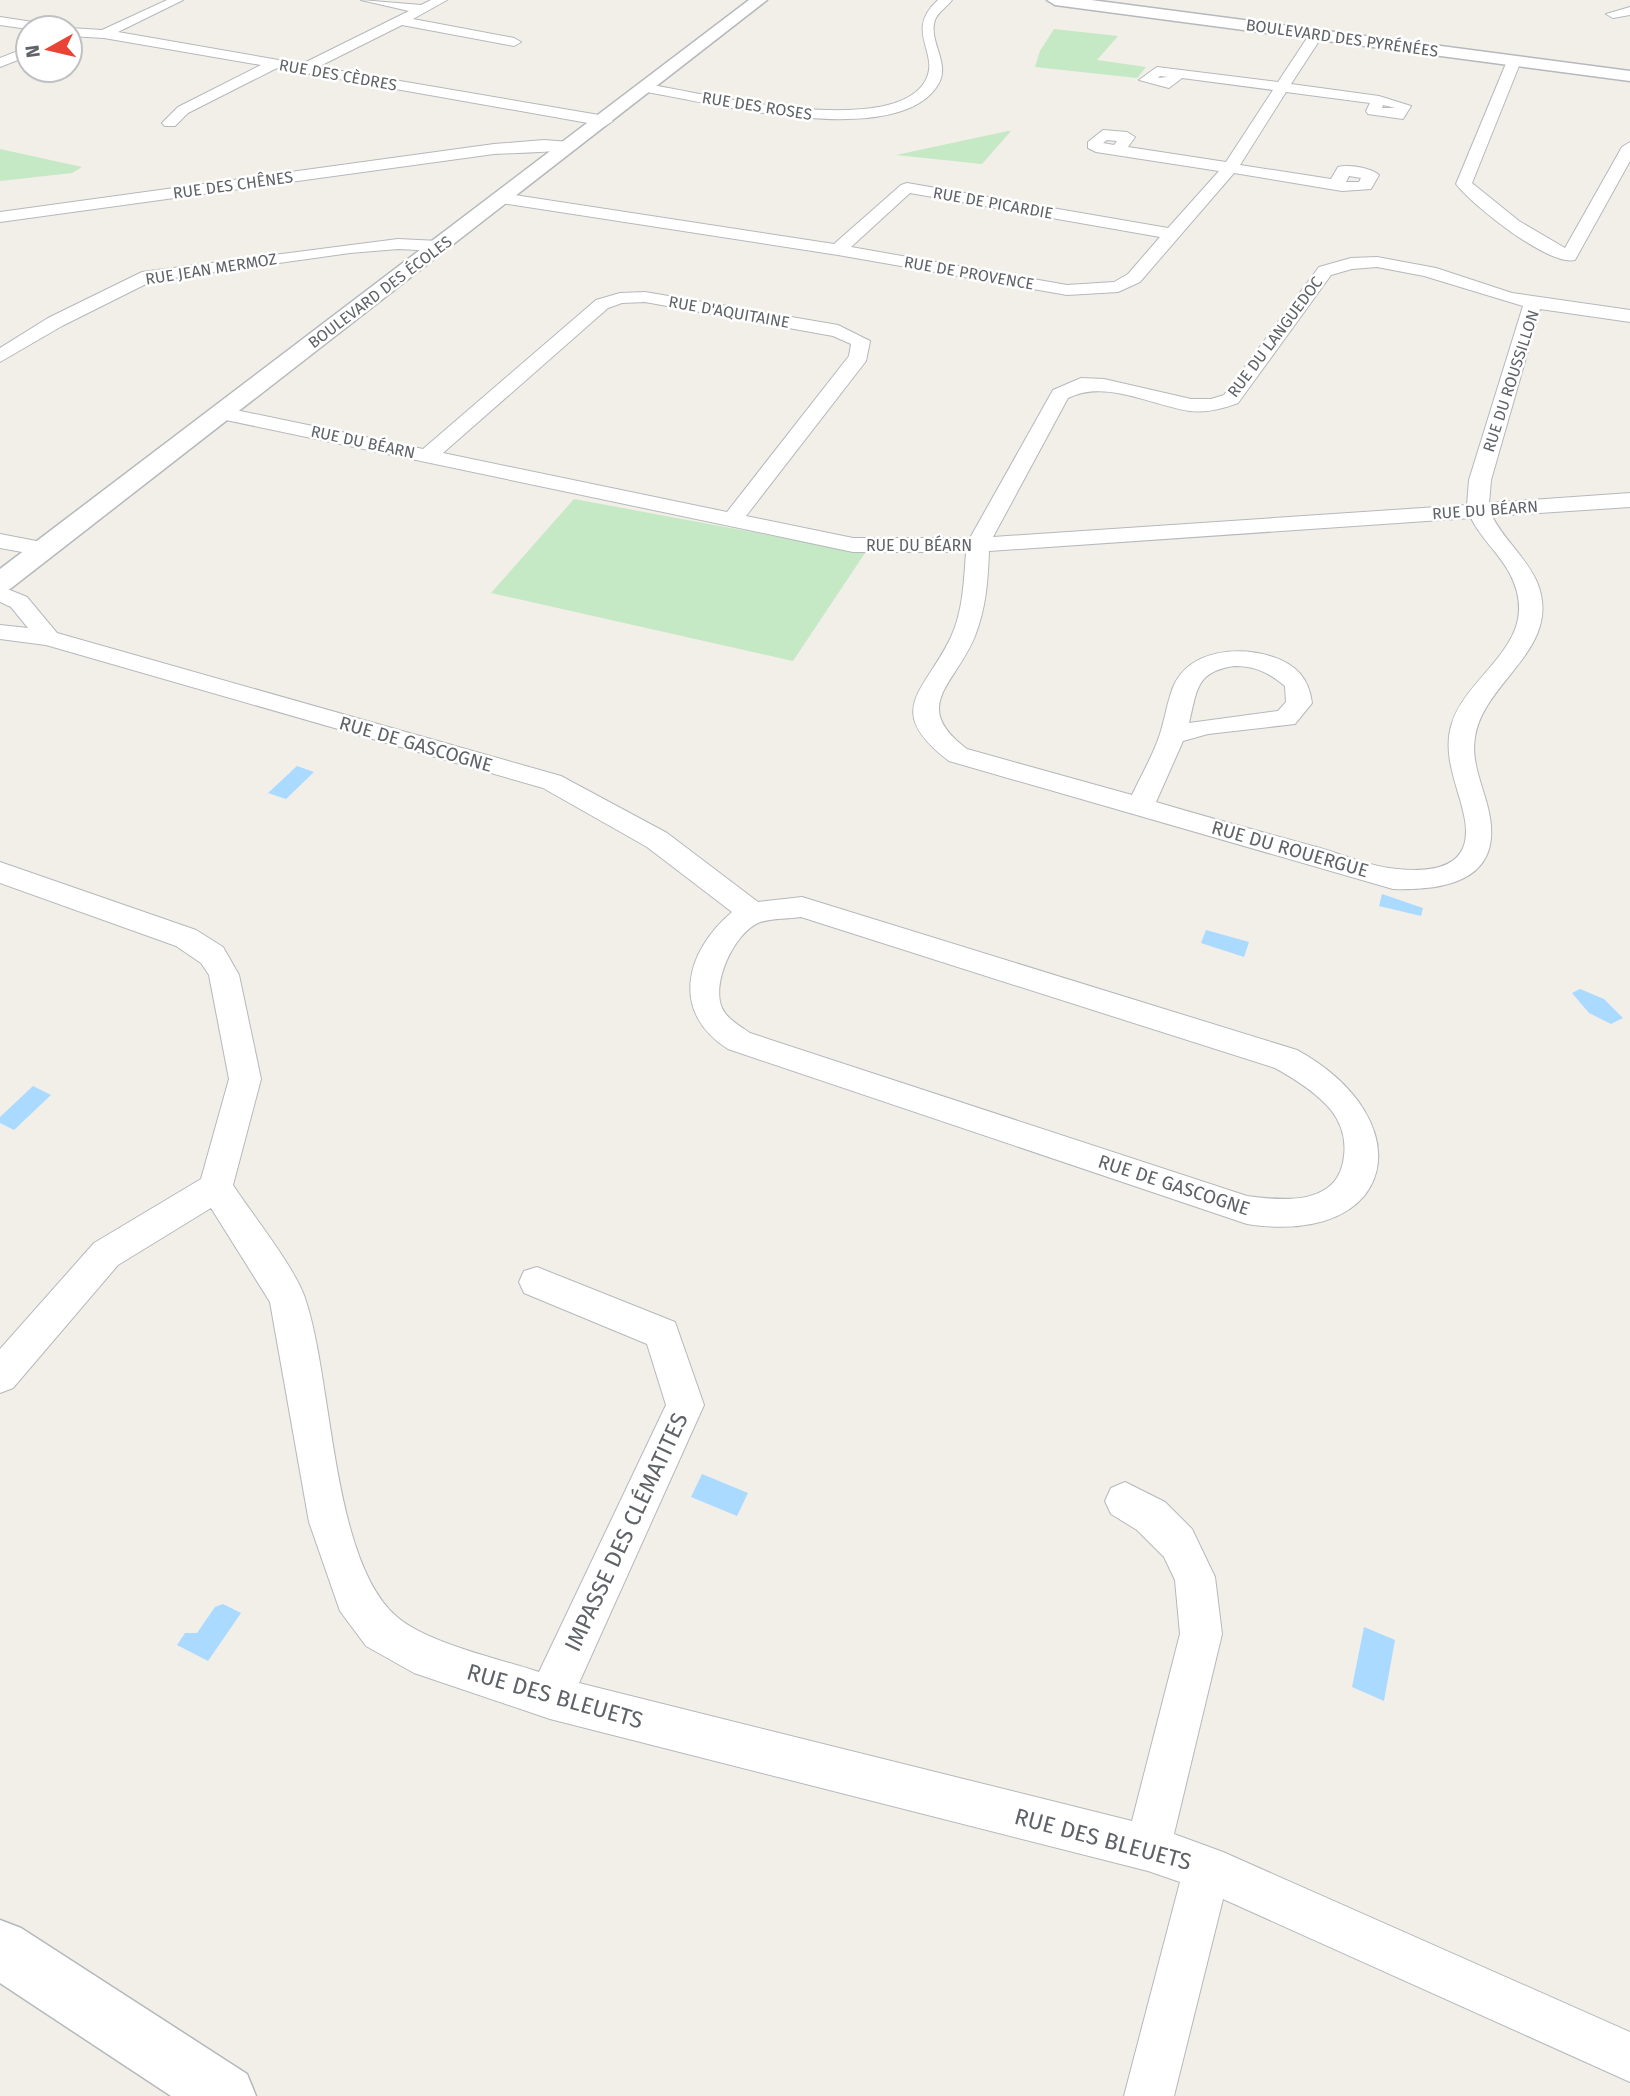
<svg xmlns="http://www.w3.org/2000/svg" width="1630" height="2096" font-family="'Fira Sans',sans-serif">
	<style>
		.green { fill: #c5e8c5 }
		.water { fill: #aadaff }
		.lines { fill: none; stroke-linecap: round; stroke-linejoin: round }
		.minor-casing { stroke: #b5b8bc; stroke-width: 2 }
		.tertiary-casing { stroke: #b5b8bc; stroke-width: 3 }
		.minor { fill: #fff; fill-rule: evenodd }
		.tertiary { fill: #fff; fill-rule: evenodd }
		.labels { text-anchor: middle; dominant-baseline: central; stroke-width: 5; stroke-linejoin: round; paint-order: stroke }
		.far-street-label { font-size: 16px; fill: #5f6368; stroke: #fff }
		.street-label { font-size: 19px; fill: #5f6368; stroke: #fff }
		.near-street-label { font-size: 23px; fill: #5f6368; stroke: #fff }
	</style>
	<rect width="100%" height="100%" fill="#f1efe8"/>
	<path class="green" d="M 1054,29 L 1118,36 L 1097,60 L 1146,67 L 1137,78 L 1035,67 L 1040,51 Z
		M 1008,131 L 1011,131 L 982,164 L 896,155 Z
		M 0,149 L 82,167 L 72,173 L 0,181 Z
		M 574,499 L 865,553 L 793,661 L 491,593 Z"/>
	<path class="water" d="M 297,766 L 314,772 L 286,799 L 268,793 Z
		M 1382,894 L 1423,908 L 1421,916 L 1379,906 Z
		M 1206,930 L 1249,942 L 1244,957 L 1201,943 Z
		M 1580,989 L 1604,999 L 1623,1018 L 1611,1024 L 1589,1013 L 1572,993 Z
		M 33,1086 L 51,1095 L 14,1130 L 0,1123 L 0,1117 Z
		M 702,1474 L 748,1493 L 737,1516 L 691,1497 Z
		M 223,1604 L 241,1613 L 208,1661 L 177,1645 L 185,1633 L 197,1633 L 215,1607 Z
		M 1364,1627 L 1395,1640 L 1384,1701 L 1352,1687 Z"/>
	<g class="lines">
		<defs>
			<path id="minor" d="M 167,0 L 183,0 L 118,32 L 302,64 L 409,11 L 361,0 L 421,5 L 431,0 L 447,0 L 413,19 L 514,38 L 521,42 L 514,46 L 402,25 L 318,67 L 605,116 L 613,121 L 605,126 L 277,68 L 188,113 L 175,126 L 165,126 L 162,123 L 178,107 L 261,65 L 104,38 L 70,36 L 70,28 L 102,30 Z
				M 938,0 L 952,0 C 947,7 938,12 935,20 C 928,41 950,62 939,83 C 901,152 711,103 647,92 L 640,88 L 647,84 C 705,94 888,138 924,83 C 943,54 902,32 938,0 Z
				M 1630,7 L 1630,15 L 1613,18 L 1606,14 Z
				M 0,17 L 46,24 L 53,28 L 28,29 L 0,25 Z
				M 1316,31 L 1323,35 L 1291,84 L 1379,96 L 1411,106 L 1403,119 L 1368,114 L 1366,111 L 1370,103 L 1286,92 L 1240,165 L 1331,179 L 1338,167 C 1350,164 1371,168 1379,175 L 1371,189 L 1342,191 L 1234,173 L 1140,282 L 1118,292 L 1067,295 L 838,255 L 501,203 L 493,198 L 501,193 L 834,244 L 901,185 L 907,183 L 1168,228 L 1219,171 L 1096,152 L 1088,148 L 1088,142 L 1103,130 L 1127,132 L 1135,137 L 1128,147 L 1226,162 L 1273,90 L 1182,78 L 1169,88 L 1139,80 L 1157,67 L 1278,82 L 1311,32 ZM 1160,76 L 1168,77 L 1158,78 ZM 1383,105 L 1395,108 L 1382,108 ZM 1107,140 L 1117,141 L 1114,145 L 1103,143 ZM 1349,176 L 1361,178 L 1359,182 L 1346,182 ZM 910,193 L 1160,237 L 1128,274 L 1114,282 L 1067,285 L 851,247 Z
				M 28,47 L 28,56 L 0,67 L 0,58 Z
				M 1514,57 L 1521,61 L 1472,183 L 1519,221 L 1565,248 L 1622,147 L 1630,142 L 1630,161 L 1575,260 C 1548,266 1472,205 1456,184 L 1507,61 Z
				M 544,140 L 570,142 L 578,147 C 573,152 508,153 494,154 L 0,222 L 0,212 L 494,144 Z
				M 398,239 L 439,241 L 448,246 L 439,251 L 398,249 L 350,253 L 152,281 L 62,326 L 0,362 L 0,348 L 48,318 L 142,272 Z
				M 1377,257 L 1436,268 L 1512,293 L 1630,310 L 1630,322 L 1540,309 L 1491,480 L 1489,503 L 1630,493 L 1630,507 L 1492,516 C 1504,540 1526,557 1537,582 C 1564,648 1484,680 1475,737 C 1471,760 1481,782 1487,804 C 1507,877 1453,891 1393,889 L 949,761 C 882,710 925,692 951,637 C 963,611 964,581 966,552 L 853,552 L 221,419 L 211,413 L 221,407 L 423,449 L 596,300 L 620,293 L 645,292 L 838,325 L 870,341 L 866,361 L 746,516 L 853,538 L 970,538 L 1053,390 L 1081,378 L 1104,379 L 1191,399 L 1211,399 L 1224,395 L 1319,267 L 1351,258 ZM 1377,267 L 1424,276 L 1523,306 L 1469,480 L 1467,505 L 993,537 L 1068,398 C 1106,379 1150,405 1190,411 C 1207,413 1222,409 1238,403 L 1331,275 L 1352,269 ZM 645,302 L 833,336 L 851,344 L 849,356 L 727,512 L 443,453 L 608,308 L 622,303 ZM 1471,518 C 1481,539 1500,554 1510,574 C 1545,642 1469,671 1452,723 C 1437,768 1477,814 1463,848 C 1453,872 1418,871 1397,869 C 1371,867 1344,855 1320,848 C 1265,833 1210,818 1156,802 L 1183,741 L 1208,734 L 1295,724 L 1312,703 C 1309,679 1297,665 1273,657 C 1240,646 1191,649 1174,685 C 1167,701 1165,720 1159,737 C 1152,757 1141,776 1132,795 L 967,749 C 909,706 956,684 975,636 C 986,608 988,580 989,551 ZM 1235,666 C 1256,666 1269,673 1285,686 L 1286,702 L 1278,711 L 1189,723 C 1197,690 1196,671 1235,666 Z
				M 0,534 L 52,544 L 55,549 L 44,556 L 0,548 Z
				M 0,586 L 27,597 L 57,633 L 561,776 L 667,833 L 758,902 L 802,897 L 1297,1050 C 1424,1120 1398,1247 1247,1224 L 728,1049 C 670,1012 685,952 732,912 L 647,847 L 543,788 L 46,645 L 0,639 L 0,625 L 28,628 L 11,607 L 0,602 ZM 801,917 L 1275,1068 C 1295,1079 1316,1092 1331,1110 C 1342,1124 1346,1140 1344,1156 C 1339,1206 1284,1201 1247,1196 L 750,1033 C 740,1026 727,1019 722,1008 C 711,983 734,934 758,923 C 770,918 789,919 801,917 Z
				M 0,862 L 196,930 L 223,947 L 239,975 L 261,1079 L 233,1185 C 252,1214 295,1268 305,1298 C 333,1380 331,1559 396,1616 C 426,1643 500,1659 539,1672 L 666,1405 L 647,1344 L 524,1293 L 519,1282 L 524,1271 L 537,1267 L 675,1322 L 704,1405 L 579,1683 L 1132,1821 L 1180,1634 L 1175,1580 L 1164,1557 L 1137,1530 L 1111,1514 L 1105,1501 L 1111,1488 L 1125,1482 L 1165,1502 L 1192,1529 L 1215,1577 L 1222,1634 L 1174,1834 L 1223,1852 L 1630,2032 L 1630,2082 L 1223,1899 L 1174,2096 L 1124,2096 L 1180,1882 L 1148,1871 L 550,1719 L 414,1673 L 366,1646 L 340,1611 L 309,1522 L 270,1302 L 211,1208 L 118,1265 L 13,1388 L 0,1393 L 0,1349 L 94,1243 L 201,1179 L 229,1079 L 209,975 L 201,963 L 176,946 L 0,883 Z"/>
			<path id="tertiary" d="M 749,0 L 767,0 L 10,589 L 0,592 L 0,569 Z
				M 1047,0 L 1091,0 L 1630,71 L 1630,81 L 1055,5 Z
				M 0,1920 L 21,1928 L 247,2074 L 256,2096 L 171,2096 L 0,1983 Z"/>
		</defs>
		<use href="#minor" class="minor-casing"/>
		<use href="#tertiary" class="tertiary-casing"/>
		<use href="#minor" class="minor"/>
		<use href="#tertiary" class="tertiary"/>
	</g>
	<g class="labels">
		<g class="far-street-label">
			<text transform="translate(1342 38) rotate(8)">BOULEVARD DES PYRÉNÉES</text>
			<text transform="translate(338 75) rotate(10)">RUE DES CÈDRES</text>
			<text transform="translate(757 106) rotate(9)">RUE DES ROSES</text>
			<text transform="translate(233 185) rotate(-8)">RUE DES CHÊNES</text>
			<text transform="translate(993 203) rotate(10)">RUE DE PICARDIE</text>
			<text transform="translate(211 269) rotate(-9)">RUE JEAN MERMOZ</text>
			<text transform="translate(969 273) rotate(10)">RUE DE PROVENCE</text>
			<text transform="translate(380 292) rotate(-37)">BOULEVARD DES ÉCOLES</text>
			<text transform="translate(729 312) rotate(10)">RUE D'AQUITAINE</text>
			<text transform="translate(1275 337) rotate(-53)">RUE DU LANGUEDOC</text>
			<text transform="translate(1511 381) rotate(-72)">RUE DU ROUSSILLON</text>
			<text transform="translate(363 442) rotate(12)">RUE DU BÉARN</text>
			<text transform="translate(1485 510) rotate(-4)">RUE DU BÉARN</text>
			<text x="919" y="545">RUE DU BÉARN</text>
		</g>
		<g class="street-label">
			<text transform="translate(416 744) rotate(16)">RUE DE GASCOGNE</text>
			<text transform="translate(1290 849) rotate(16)">RUE DU ROUERGUE</text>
			<text transform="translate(1174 1185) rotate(18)">RUE DE GASCOGNE</text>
		</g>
		<g class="near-street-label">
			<text transform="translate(626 1532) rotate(-65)">IMPASSE DES CLÉMATITES</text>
			<text transform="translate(555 1696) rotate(16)">RUE DES BLEUETS</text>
			<text transform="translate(1103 1839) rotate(15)">RUE DES BLEUETS</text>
		</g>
	</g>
	<g transform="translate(49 49) rotate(262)"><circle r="33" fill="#ffffff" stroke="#bfc1c3" stroke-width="2"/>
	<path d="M0-5L12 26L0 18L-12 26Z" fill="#ea4335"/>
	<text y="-10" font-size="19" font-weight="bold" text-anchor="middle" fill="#5f6368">N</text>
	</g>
</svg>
